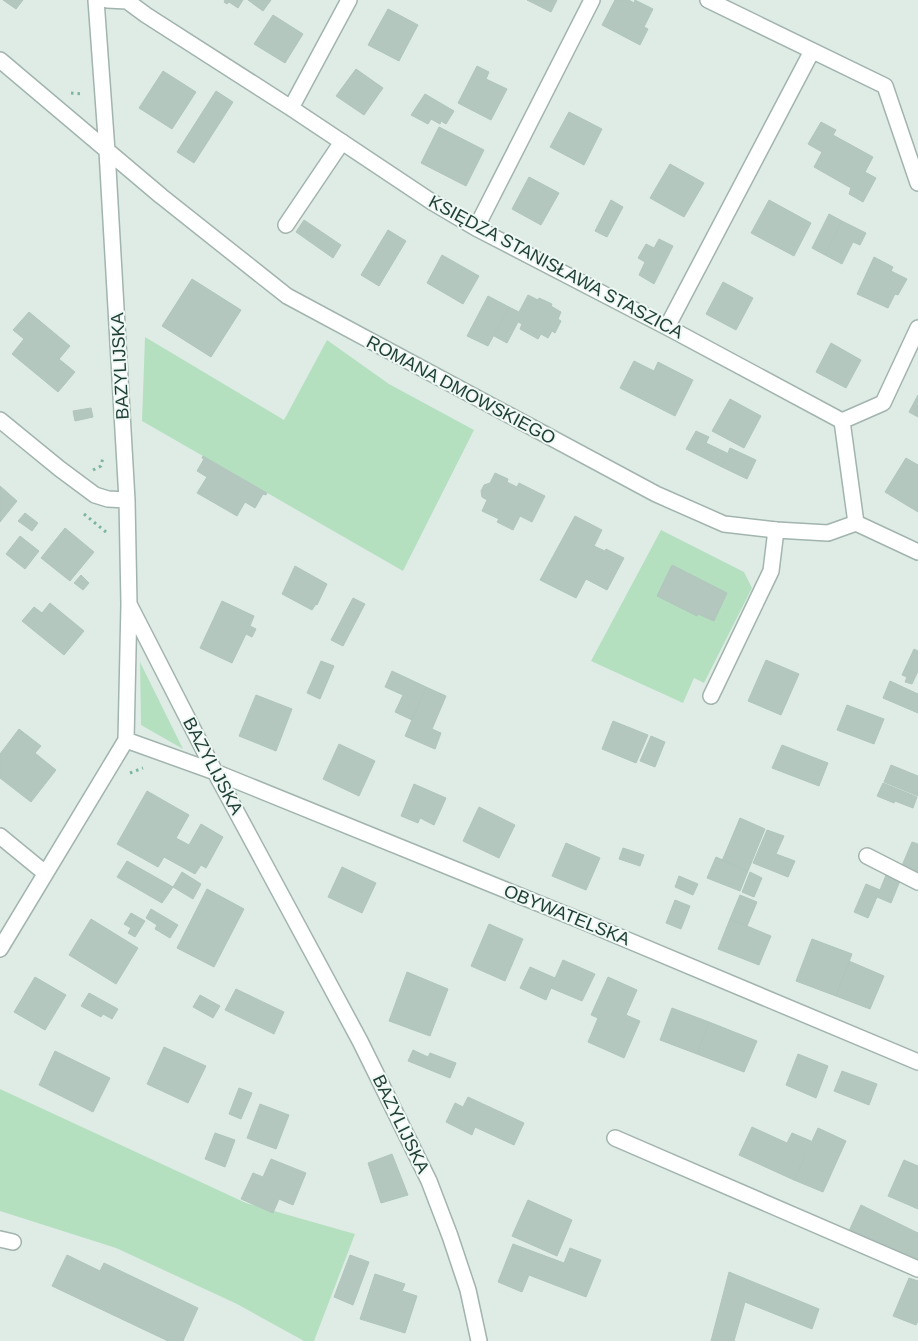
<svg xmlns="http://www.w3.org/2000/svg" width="918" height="1341" font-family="Arial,sans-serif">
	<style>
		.green { fill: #b5e0c0 }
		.building { fill: #b4c7bf; stroke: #b0c6bd }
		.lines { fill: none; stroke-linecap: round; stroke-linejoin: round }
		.lane-casing { stroke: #a1b4ad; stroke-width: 18 }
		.street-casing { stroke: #a1b4ad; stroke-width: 18 }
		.path { stroke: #7bb4a2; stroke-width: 3; stroke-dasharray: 2.5 4; stroke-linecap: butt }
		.lane { stroke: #fff; stroke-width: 15 }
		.street { stroke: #fff; stroke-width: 15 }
		.labels { text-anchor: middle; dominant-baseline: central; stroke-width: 4; stroke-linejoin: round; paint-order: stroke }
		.street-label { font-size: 18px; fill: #1e3e35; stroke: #eff8f4 }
	</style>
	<rect width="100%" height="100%" fill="#dfece6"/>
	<path class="green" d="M 145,337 L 284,420 L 327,340 L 389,384 L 474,430 L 403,571 L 142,421 Z
		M 661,530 L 744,572 L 752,588 L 704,683 L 694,678 L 683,703 L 591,661 Z
		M 140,662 L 183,749 L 141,725 Z
		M 0,1089 L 246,1203 L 355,1234 L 314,1341 L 304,1341 L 237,1304 L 116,1248 L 0,1211 Z"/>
	<path class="building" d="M 3,0 L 23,0 L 16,9 Z
		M 225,0 L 243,0 L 238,8 L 229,2 L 227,4 L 224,2 Z
		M 248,0 L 271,0 L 263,11 Z
		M 527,0 L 557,0 L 551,12 Z
		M 615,0 L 629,0 L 634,3 L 635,0 L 653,9 L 644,27 L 648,29 L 640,45 L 602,25 Z
		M 388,9 L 418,25 L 399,61 L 368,45 Z
		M 273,15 L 303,34 L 285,63 L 254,44 Z
		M 477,66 L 489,72 L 486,79 L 507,89 L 491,120 L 458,103 Z
		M 356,69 L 383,88 L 364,115 L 336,96 Z
		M 163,71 L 196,92 L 172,129 L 139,108 Z
		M 216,91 L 233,102 L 194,163 L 177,152 Z
		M 425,94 L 454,111 L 446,124 L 441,121 L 440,124 L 431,119 L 428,124 L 411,115 Z
		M 569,112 L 602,129 L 584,165 L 550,147 Z
		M 821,122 L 836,130 L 833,135 L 873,157 L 865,172 L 876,178 L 863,202 L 849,194 L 851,188 L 814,167 L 822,152 L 808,144 Z
		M 439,127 L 484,150 L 466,186 L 421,163 Z
		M 670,164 L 704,183 L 684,217 L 650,198 Z
		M 529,177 L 559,193 L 541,225 L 512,209 Z
		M 611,200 L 623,207 L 607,237 L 595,231 Z
		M 769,200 L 811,223 L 794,256 L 751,233 Z
		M 829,214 L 842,221 L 825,255 L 812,248 Z
		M 304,220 L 341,245 L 333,258 L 296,232 Z
		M 842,221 L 866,233 L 860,245 L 853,242 L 842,264 L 825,255 Z
		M 388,230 L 406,241 L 379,286 L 361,275 Z
		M 659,239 L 673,246 L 654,284 L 639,275 L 645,262 L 638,258 L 646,244 L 654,248 Z
		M 442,255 L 479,276 L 463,304 L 427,283 Z
		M 874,257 L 893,267 L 891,271 L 907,279 L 898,295 L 895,294 L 888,308 L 857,294 Z
		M 192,279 L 241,310 L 211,357 L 162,326 Z
		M 723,282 L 753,298 L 736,330 L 706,314 Z
		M 528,295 L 538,300 L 539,298 L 552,304 L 551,306 L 561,312 L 558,319 L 561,321 L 555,333 L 552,331 L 548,338 L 541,334 L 538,339 L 520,329 L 522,324 L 518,322 L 507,343 L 494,336 L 509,307 L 519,312 Z
		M 488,296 L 509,307 L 488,346 L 467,336 Z
		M 29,312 L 70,346 L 59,359 L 75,372 L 58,392 L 12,354 L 24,339 L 13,330 Z
		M 831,343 L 861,360 L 846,388 L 816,372 Z
		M 634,361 L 654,371 L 658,362 L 693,380 L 675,416 L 620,388 Z
		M 918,395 L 918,417 L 909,412 Z
		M 730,399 L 761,416 L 744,448 L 712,431 Z
		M 91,408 L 93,417 L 75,421 L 73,411 Z
		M 696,431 L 709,437 L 706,443 L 727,453 L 722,467 L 686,449 Z
		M 730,448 L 756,460 L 747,479 L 722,467 Z
		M 203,456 L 267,493 L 266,495 L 263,494 L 255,508 L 245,502 L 237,516 L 197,493 L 207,477 L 197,471 L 204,459 L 202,458 Z
		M 906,458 L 918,465 L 918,512 L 885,492 Z
		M 495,473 L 508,479 L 507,482 L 517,487 L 519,483 L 545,496 L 532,522 L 520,516 L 513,530 L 497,522 L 499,519 L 482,511 L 487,500 L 482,497 L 481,491 L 484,485 L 490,483 Z
		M 0,486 L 17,501 L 0,522 Z
		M 25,513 L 38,523 L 32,531 L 18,521 Z
		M 575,516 L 602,530 L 594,546 L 605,551 L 606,549 L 624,558 L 607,590 L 586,579 L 576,598 L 540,580 Z
		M 65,528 L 94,552 L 70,581 L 41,558 Z
		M 20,536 L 39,551 L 25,569 L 6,554 Z
		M 672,565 L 727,593 L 714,621 L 698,614 L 697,616 L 657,596 Z
		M 295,566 L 327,584 L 317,605 L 316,604 L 312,610 L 282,594 Z
		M 81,575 L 89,583 L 83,590 L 74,583 Z
		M 353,598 L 365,604 L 343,646 L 331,640 Z
		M 222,601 L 254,616 L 250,626 L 256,629 L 252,637 L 246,634 L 232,663 L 200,648 Z
		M 50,603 L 84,631 L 64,655 L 22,621 L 34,607 L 42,613 Z
		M 914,649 L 918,651 L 918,671 L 912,684 L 905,682 L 907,677 L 902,675 Z
		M 766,660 L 799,674 L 781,715 L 748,701 Z
		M 321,661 L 334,666 L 320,699 L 307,693 Z
		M 392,671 L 426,687 L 412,720 L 395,712 L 403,695 L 385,687 Z
		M 890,681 L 918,694 L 918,713 L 883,698 Z
		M 426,687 L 446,696 L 432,729 L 441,733 L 435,749 L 405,736 Z
		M 256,695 L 292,709 L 276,751 L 239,736 Z
		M 847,705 L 884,719 L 874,744 L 837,730 Z
		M 613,721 L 648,735 L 636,763 L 602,749 Z
		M 19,729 L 41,746 L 35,753 L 56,770 L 31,802 L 0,778 L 0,754 Z
		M 651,736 L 665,742 L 655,767 L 640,761 Z
		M 339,744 L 375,761 L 359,796 L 323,779 Z
		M 782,745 L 828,763 L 819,786 L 772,768 Z
		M 891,765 L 918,776 L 918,796 L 884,782 Z
		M 883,783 L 917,797 L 913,808 L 895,801 L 894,803 L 877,796 Z
		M 414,784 L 446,798 L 434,825 L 420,818 L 418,823 L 401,816 Z
		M 147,791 L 189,815 L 176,838 L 189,845 L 201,824 L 223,837 L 206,868 L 201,865 L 195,874 L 164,857 L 158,867 L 117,844 Z
		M 479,807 L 515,825 L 499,858 L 463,841 Z
		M 740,818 L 765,829 L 748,871 L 722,861 Z
		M 767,830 L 784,836 L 776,854 L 795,861 L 788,877 L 753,863 Z
		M 912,842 L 918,844 L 918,875 L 901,868 Z
		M 566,843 L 600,858 L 586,890 L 552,876 Z
		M 623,848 L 644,855 L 640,866 L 619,859 Z
		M 716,857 L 748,871 L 740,891 L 707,878 Z
		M 127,861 L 173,887 L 162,903 L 117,877 Z
		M 342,867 L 376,883 L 362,913 L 328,897 Z
		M 182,872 L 201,884 L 193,899 L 173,887 Z
		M 750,872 L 762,878 L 754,897 L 742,892 Z
		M 886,875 L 900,881 L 891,903 L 877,897 L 868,918 L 854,912 L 866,884 L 880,890 Z
		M 679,876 L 698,884 L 693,895 L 675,887 Z
		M 207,889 L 244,909 L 214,967 L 177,948 Z
		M 740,895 L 757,902 L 747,926 L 730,919 Z
		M 675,900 L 690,906 L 681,929 L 666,923 Z
		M 151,909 L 178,925 L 170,938 L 155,929 L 157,925 L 146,918 Z
		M 131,913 L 145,921 L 135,937 L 128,933 L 131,928 L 124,924 Z
		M 91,919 L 138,948 L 116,984 L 69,955 Z
		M 730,919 L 771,936 L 759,965 L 718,949 Z
		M 489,924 L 523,939 L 505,981 L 471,966 Z
		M 812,939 L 852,954 L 836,996 L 796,981 Z
		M 563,960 L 595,974 L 582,1001 L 551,988 L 546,1000 L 520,988 L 530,967 L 555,978 Z
		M 849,961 L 884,976 L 870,1009 L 836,996 Z
		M 407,972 L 448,989 L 430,1036 L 389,1021 Z
		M 35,977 L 66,995 L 45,1030 L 14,1012 Z
		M 608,977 L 637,990 L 626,1015 L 640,1021 L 624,1058 L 588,1042 L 598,1018 L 591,1015 Z
		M 236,989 L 284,1012 L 274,1034 L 225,1010 Z
		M 89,993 L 118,1009 L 112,1019 L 103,1014 L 101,1017 L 81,1006 Z
		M 200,995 L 220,1006 L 213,1018 L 193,1007 Z
		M 672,1008 L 709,1022 L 697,1054 L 660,1040 Z
		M 709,1022 L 757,1041 L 744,1072 L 697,1054 Z
		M 164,1047 L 206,1066 L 188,1103 L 147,1084 Z
		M 413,1050 L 428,1057 L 430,1053 L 456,1063 L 450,1078 L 408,1061 Z
		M 55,1051 L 110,1078 L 93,1112 L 39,1085 Z
		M 798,1054 L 828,1066 L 816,1098 L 786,1085 Z
		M 842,1071 L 877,1084 L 869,1105 L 834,1091 Z
		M 239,1088 L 252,1093 L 241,1119 L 229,1114 Z
		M 468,1097 L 524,1123 L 514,1145 L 475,1127 L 472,1135 L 446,1122 L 455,1103 L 463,1107 Z
		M 260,1104 L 289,1115 L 276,1149 L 247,1138 Z
		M 752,1127 L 787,1143 L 792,1133 L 811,1141 L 794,1180 L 739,1155 Z
		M 818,1128 L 846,1141 L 823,1192 L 794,1180 Z
		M 215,1133 L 235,1140 L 225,1167 L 205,1159 Z
		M 392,1154 L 408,1195 L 381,1203 L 368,1163 Z
		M 271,1159 L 306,1173 L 293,1205 L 279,1199 L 273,1213 L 241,1199 L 253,1173 L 263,1177 Z
		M 904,1160 L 918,1166 L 918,1209 L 888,1196 Z
		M 528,1200 L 572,1220 L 557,1256 L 512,1236 Z
		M 861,1205 L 918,1233 L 918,1259 L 916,1263 L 849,1231 Z
		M 513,1244 L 564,1263 L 570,1248 L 601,1260 L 586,1297 L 529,1275 L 522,1292 L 498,1282 Z
		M 67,1255 L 100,1271 L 104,1263 L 198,1308 L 183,1341 L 168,1341 L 52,1286 Z
		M 350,1255 L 369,1262 L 353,1305 L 334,1297 Z
		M 729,1272 L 819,1309 L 812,1329 L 745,1302 L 734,1341 L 711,1341 Z
		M 375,1274 L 405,1284 L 402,1291 L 417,1296 L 405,1333 L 360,1319 Z
		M 909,1278 L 918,1281 L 918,1321 L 916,1325 L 893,1316 Z"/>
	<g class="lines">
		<defs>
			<path id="lane" d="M 286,225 L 342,142
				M 711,696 L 771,571 L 776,530
				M 867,856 L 918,882
				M 615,1138 L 918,1269
				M 0,1239 L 13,1242"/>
			<path id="street" d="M 107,0 L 127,1 L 146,15 L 291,108 L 432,202 L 476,228 L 667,327 L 842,421 L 856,523 L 918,552
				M 708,0 L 885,86 L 918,183
				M 0,60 L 161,196 L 287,296 L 656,494 L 724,524 L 776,530 L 828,533 L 856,523
				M 291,108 L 349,0
				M 476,228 L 592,0
				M 667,327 L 812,51
				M 0,420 L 60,469 L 95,495 L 108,499 L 127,500
				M 842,421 L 883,403 L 918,328
				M 130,606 L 215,772 L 360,1041 L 429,1181 L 450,1236 L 468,1290 L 479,1341
				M 126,740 L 215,772 L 582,921 L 918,1062
				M 0,836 L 45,873
				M 0,949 L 126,740 L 129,604 L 127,500 L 107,151 L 96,0"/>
		</defs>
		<use href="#lane" class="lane-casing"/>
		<use href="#street" class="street-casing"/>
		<path class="path" d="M 71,93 L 83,94 L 83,93
			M 93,470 L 101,466 L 103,457
			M 84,514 L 106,532
			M 130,773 L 143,768"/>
		<use href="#lane" class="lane"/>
		<use href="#street" class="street"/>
	</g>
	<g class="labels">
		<g class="street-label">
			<text transform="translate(556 267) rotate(28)">KSIĘDZA STANISŁAWA STASZICA</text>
			<text transform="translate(120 366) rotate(-93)">BAZYLIJSKA</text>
			<text transform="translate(461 390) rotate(28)">ROMANA DMOWSKIEGO</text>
			<text transform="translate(213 766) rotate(62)">BAZYLIJSKA</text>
			<text transform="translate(567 915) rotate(22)">OBYWATELSKA</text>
			<text transform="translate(401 1124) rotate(64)">BAZYLIJSKA</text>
		</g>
	</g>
</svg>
